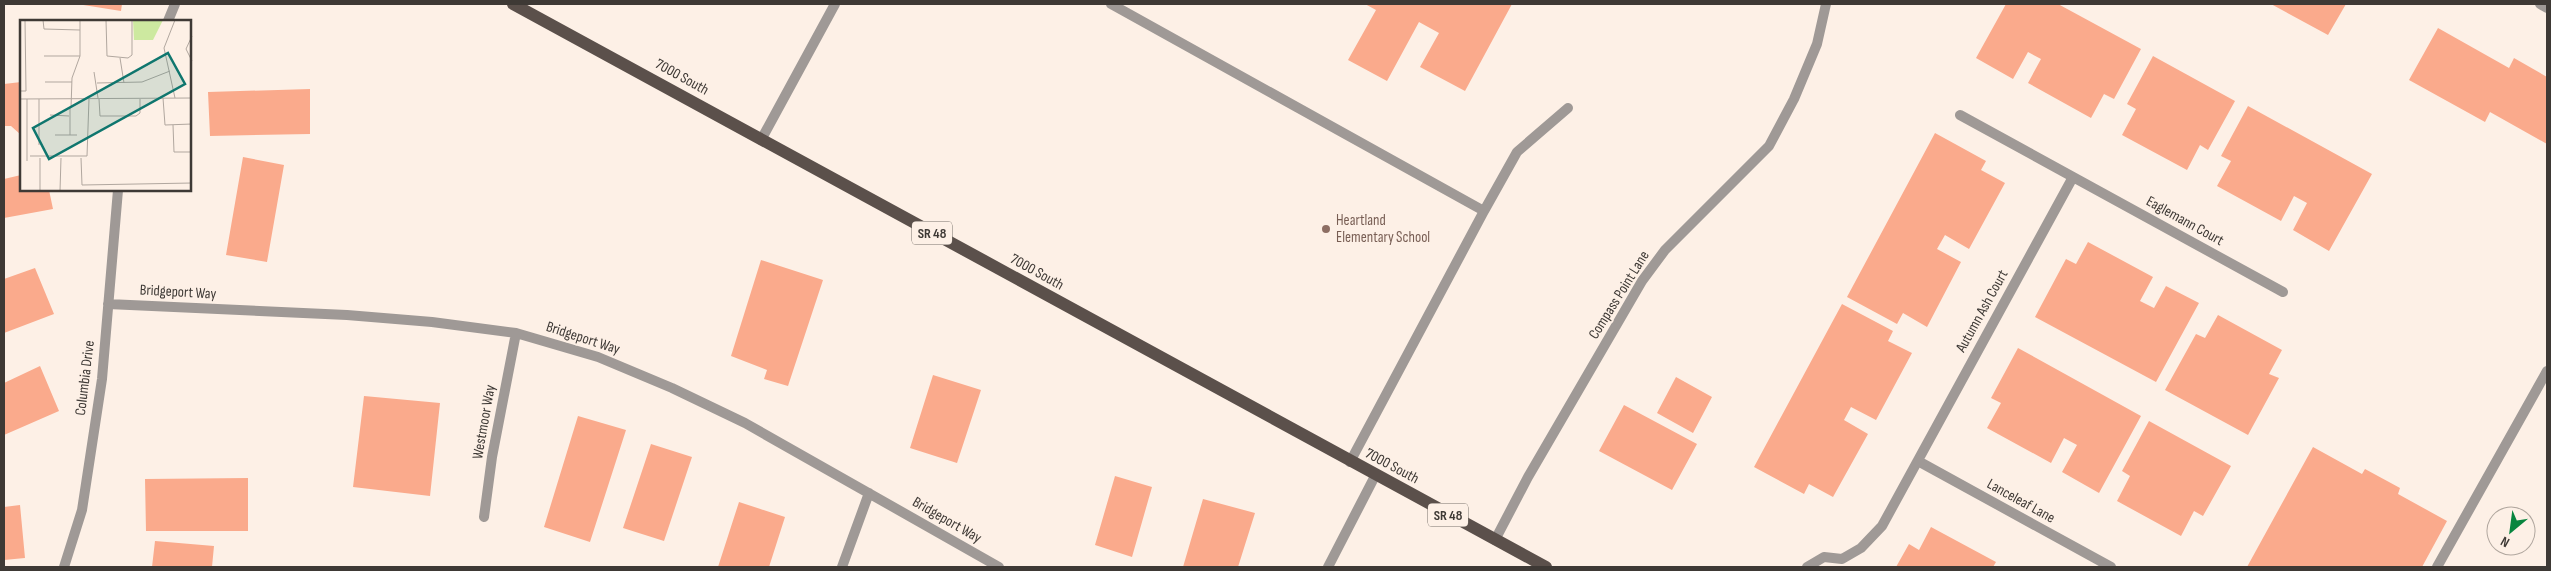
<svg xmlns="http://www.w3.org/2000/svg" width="2551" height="571" font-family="'Sofia Sans Condensed',sans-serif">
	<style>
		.building { fill: #faaa8c }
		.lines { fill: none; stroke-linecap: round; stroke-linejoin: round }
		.lane { stroke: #9f9996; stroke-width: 10 }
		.street { stroke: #9f9996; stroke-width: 10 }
		.primary { stroke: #5b504b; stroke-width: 12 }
		.education-dot { fill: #8d6e63; stroke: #fdf0e6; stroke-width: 2 }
		.labels { text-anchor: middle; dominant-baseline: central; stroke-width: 4; stroke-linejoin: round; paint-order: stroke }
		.shield { fill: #fdf0e6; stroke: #77706a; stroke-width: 1 }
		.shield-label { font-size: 14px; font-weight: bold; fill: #3e3935 }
		.street-label { font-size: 15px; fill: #3e3935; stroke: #fdf0e6 }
		.education-label { font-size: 15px; fill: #785e54; stroke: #fdf0e6; text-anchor: start }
		.inset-road { fill: none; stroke: #b1a79f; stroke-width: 1 }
		.view { fill: #0f766e; fill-opacity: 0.15; stroke: #0f766e; stroke-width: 2.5 }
		.inset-edge { fill: none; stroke: #3e3935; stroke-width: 2.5 }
	</style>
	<rect width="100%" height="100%" fill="#fdf0e6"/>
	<path class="building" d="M 77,4 L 122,4 L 121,11 Z
		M 1365,4 L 1512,4 L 1465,91 L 1420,67 L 1439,33 L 1419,22 L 1387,81 L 1348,60 L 1376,10 Z
		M 2006,4 L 2058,4 L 2141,49 L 2114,99 L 2104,94 L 2091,118 L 2028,83 L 2041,59 L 2028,52 L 2013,79 L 1976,58 Z
		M 2271,4 L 2346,4 L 2328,35 Z
		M 2438,28 L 2509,68 L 2514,58 L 2547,77 L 2547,144 L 2490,112 L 2485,122 L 2409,80 Z
		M 2153,56 L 2235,101 L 2208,150 L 2200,145 L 2187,170 L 2122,135 L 2136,109 L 2127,104 Z
		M 21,82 L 21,135 L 11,126 L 4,126 L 4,84 Z
		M 310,89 L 310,134 L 210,136 L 208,92 Z
		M 2248,106 L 2372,174 L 2329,251 L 2293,230 L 2307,203 L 2294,196 L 2281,221 L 2217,186 L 2231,161 L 2221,156 Z
		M 1935,133 L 1986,161 L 1981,170 L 2005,183 L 1969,249 L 1945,235 L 1937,249 L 1961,262 L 1927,327 L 1903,313 L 1897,324 L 1847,297 Z
		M 243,157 L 284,165 L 267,262 L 226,255 Z
		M 21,175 L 21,190 L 49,190 L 53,209 L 4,218 L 4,179 Z
		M 2088,242 L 2153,277 L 2140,301 L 2154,308 L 2166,286 L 2199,303 L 2156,382 L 2035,317 L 2066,259 L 2076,264 Z
		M 761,260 L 823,280 L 788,386 L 764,379 L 767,370 L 731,356 Z
		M 35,268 L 54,314 L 4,333 L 4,279 Z
		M 1842,304 L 1893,331 L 1888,341 L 1912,353 L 1876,420 L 1851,407 L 1844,420 L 1868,434 L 1833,497 L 1809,484 L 1804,494 L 1754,467 Z
		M 2218,315 L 2282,350 L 2269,374 L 2279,378 L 2248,435 L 2165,390 L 2196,334 L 2205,338 Z
		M 2018,348 L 2141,416 L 2099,493 L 2062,472 L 2077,445 L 2064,438 L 2051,463 L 1987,428 L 2001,403 L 1991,398 Z
		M 40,366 L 59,411 L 4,435 L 4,383 Z
		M 933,375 L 981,390 L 957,463 L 910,448 Z
		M 1676,377 L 1712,397 L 1693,433 L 1657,413 Z
		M 364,396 L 440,403 L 430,496 L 353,487 Z
		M 1624,405 L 1697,444 L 1672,490 L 1599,451 Z
		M 578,416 L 626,430 L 590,542 L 544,527 Z
		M 2149,421 L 2231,466 L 2203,516 L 2194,511 L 2181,536 L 2117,501 L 2130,476 L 2122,471 Z
		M 651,444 L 692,457 L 664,541 L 623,528 Z
		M 2313,447 L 2362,474 L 2365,469 L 2400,488 L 2398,494 L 2447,521 L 2422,567 L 2247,567 Z
		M 1115,476 L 1152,487 L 1132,557 L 1095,545 Z
		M 248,478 L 248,531 L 146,531 L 145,479 Z
		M 1203,499 L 1255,513 L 1238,567 L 1183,567 Z
		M 739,502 L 785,517 L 769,567 L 718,567 Z
		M 20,505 L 25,558 L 4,560 L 4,507 Z
		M 1931,527 L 1996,562 L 1993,567 L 1896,567 L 1909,544 L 1919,550 Z
		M 155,541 L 214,546 L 212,567 L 152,567 Z"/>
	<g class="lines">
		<path class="lane" d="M 1111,4 L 1484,211 L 1350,462
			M 761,140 L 835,4
			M 1484,211 L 1517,152 L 1568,108
			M 2437,567 L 2547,371"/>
		<path class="street" d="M 2540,4 L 2547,8
			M 168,21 L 175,4
			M 1960,115 L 2283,292
			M 108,304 L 347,315 L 432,322 L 516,333 L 598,357 L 672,388 L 745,423 L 999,567
			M 1918,461 L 2111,567
			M 484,517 L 492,457 L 516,333
			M 1495,540 L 1528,477 L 1642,281 L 1665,250 L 1769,146 L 1794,99 L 1817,44 L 1826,4
			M 64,567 L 82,510 L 102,379 L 118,190
			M 842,567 L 869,493
			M 1328,567 L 1375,476
			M 1807,567 L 1824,557 L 1842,559 L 1861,548 L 1882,526 L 2073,177"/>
		<path class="primary" d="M 513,4 L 1546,567"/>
	</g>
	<circle class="education-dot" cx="1326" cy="229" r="5"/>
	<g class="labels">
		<g class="shield">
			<rect x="912" y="221.5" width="40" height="23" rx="4"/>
			<rect x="1428" y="503.5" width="40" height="23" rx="4"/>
		</g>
		<g class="shield-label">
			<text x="932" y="233">SR 48</text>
			<text x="1448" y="515">SR 48</text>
		</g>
		<g class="street-label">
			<text transform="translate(682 77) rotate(29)">7000 South</text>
			<text transform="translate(2185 221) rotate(29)">Eaglemann Court</text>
			<text transform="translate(1037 272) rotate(29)">7000 South</text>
			<text transform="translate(178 292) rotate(3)">Bridgeport Way</text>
			<text transform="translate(1619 295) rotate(-58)">Compass Point Lane</text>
			<text transform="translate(1982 311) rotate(-61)">Autumn Ash Court</text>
			<text transform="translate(583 338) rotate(18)">Bridgeport Way</text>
			<text transform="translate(85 378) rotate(-83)">Columbia Drive</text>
			<text transform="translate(484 422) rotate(-80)">Westmoor Way</text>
			<text transform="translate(1392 466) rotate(28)">7000 South</text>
			<text transform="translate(2021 501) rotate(29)">Lanceleaf Lane</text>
			<text transform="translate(947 520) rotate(30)">Bridgeport Way</text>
		</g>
		<g class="education-label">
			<text x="1336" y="220">Heartland<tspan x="1336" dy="17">Elementary School</tspan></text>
		</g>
	</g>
	<g transform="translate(20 20)">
		<rect width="171" height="171" fill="#fdf0e6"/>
		<path d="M 113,0 L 143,0 L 133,20 L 114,20 Z" fill="#cde9a0"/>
		<path class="inset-road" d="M 23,0 L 24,9 L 60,10M 86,0 L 87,36 L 108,38 L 112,35M 112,0 L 112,35M 172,16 L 166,29 L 172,41M 24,36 L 60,36M 100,38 L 104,63M 74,52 L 78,78M 25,62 L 52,62M 77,63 L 122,62 L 150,51M 0,71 L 6,71 L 5,0M 143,78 L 145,105 L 172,104M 155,78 L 144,28 L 155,0M 0,79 L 172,78M 7,79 L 7,141M 79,79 L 80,96 L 116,96 L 120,93 L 120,79M 51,88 L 52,58 L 60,36 L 60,0M 30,95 L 49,96M 153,105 L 154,132 L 172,132M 35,115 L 57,115M 50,115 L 50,87M 19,125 L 19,79M 10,136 L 67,136 L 69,79M 20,138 L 20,171M 61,138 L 62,165M 62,165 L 172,163M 40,171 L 41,138"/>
		<path class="view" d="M 148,33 L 165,64 L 29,139 L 13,108 Z"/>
		<rect width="171" height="171" class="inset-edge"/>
	</g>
	<rect width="2551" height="571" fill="none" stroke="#3e3935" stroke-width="10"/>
	<g transform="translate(2511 531) rotate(209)"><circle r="24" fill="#fdf0e6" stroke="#b1a79f"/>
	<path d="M0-4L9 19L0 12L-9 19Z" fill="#08853f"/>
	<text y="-8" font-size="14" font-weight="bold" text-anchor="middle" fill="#3e3935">N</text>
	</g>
</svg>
